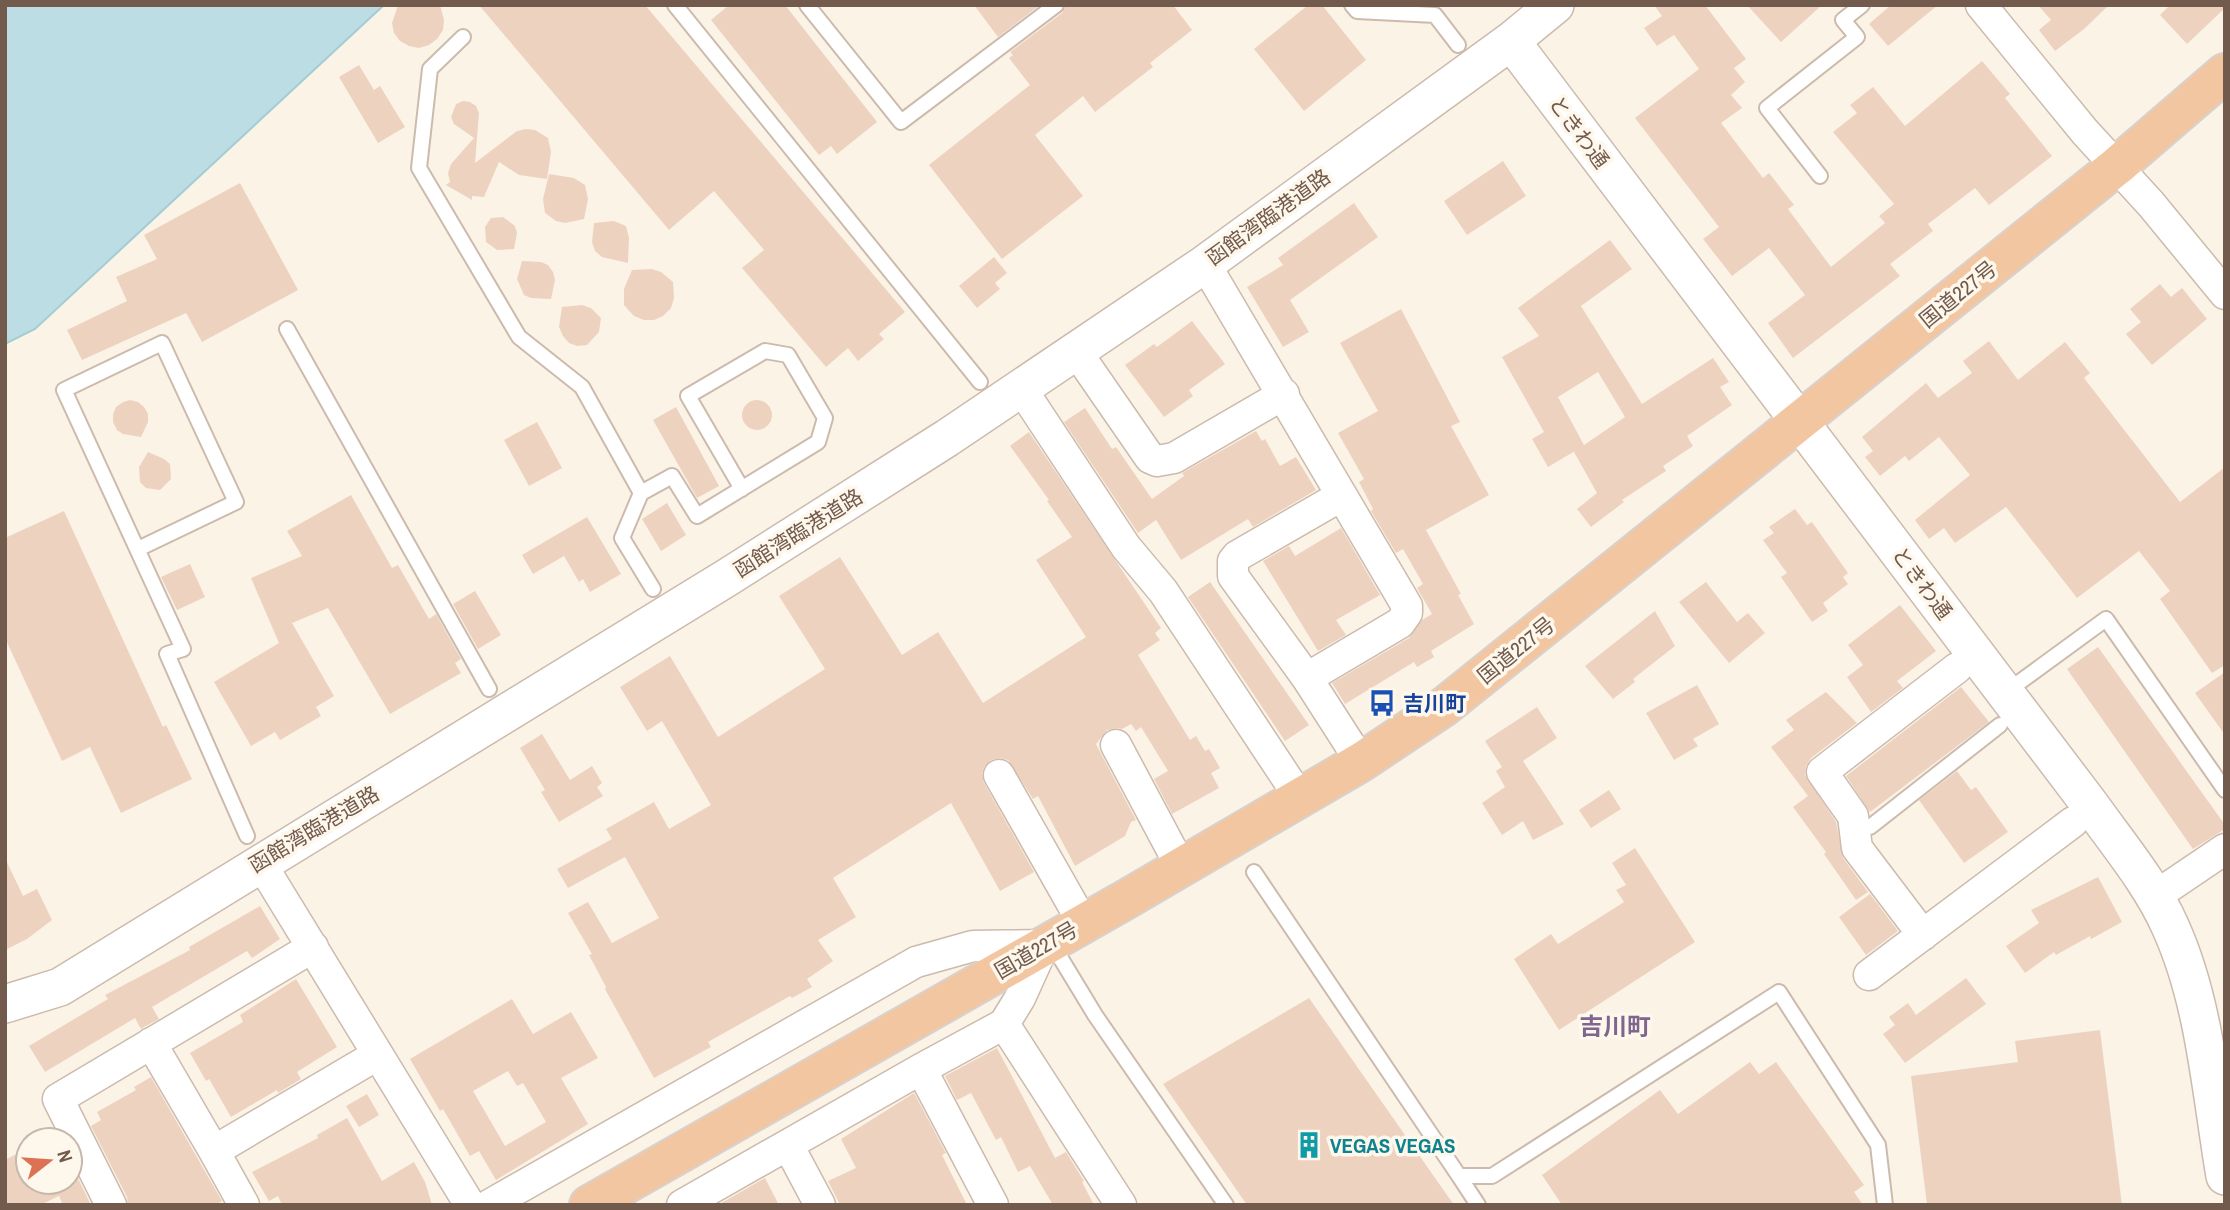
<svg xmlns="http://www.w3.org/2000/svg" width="2230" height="1210" font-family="'Archivo Narrow','Noto Sans JP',sans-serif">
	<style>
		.water { fill: #bcdde3; stroke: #a3ccd4; stroke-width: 2 }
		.building { fill: #eed2c0; fill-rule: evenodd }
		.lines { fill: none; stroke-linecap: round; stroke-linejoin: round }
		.service-casing { stroke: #ccbbad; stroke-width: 18 }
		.minor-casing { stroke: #ccbbad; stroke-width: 33 }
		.tertiary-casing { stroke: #ccbbad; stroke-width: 40 }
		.trunk-casing { stroke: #d8d1cd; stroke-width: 42 }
		.service { stroke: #fff; stroke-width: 14 }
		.minor { stroke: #fff; stroke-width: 30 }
		.tertiary { stroke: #fff; stroke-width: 37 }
		.trunk { stroke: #f3c6a2; stroke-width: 38 }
		.labels { text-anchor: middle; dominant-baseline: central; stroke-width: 7; stroke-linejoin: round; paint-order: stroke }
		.street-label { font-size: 21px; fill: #725a4d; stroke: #fef7ec }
		.transit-label { font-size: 21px; font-weight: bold; fill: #164399; stroke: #fef7ec; text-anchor: start }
		.culture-label { font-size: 21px; font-weight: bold; fill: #0d838f; stroke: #fef7ec; text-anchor: start }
		.quarter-label { font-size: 24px; font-weight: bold; fill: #80658e; stroke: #fef7ec }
	</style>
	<rect width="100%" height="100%" fill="#fbf3e6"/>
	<path class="water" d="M 5,5 L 384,5 L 35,329 L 5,344 Z"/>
	<path class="building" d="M 398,5 L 440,5 L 444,20 L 443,30 L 437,39 L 429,45 L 419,48 L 409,46 L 400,41 L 394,33 L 392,23 Z
		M 479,5 L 645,5 L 905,312 L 879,334 L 884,339 L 858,361 L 848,348 L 826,367 L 742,268 L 764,250 L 714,191 L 669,230 Z
		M 729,5 L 785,5 L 877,122 L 837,154 L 831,146 L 819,155 L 711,20 Z
		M 974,5 L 1040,5 L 998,37 Z
		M 1065,5 L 1173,5 L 1192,30 L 1150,63 L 1153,67 L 1095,112 L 1083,96 L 1035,135 L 1083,196 L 1002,259 L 929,165 L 1030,85 L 1009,58 L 1013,55 L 1010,52 L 1062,13 Z
		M 1308,5 L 1322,5 L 1366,60 L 1304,111 L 1254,49 Z
		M 1654,5 L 1705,5 L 1746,59 L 1734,68 L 1745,82 L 1731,95 L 1742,108 L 1721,123 L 1763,178 L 1769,173 L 1794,205 L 1788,209 L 1831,267 L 1885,223 L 1879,216 L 1894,204 L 1833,132 L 1857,113 L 1850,105 L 1873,87 L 1905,126 L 1982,61 L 2010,94 L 2005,98 L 2052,156 L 1989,205 L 1975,188 L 1928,224 L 1933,231 L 1890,264 L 1900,276 L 1793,358 L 1768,323 L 1805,295 L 1769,248 L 1732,276 L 1703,239 L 1719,227 L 1635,118 L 1699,69 L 1674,35 L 1657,46 L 1644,28 L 1662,16 Z
		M 1747,5 L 1822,5 L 1781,42 Z
		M 1891,5 L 1938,5 L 1888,46 L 1869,24 Z
		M 2038,5 L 2109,5 L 2084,29 L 2055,51 L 2039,30 L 2051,20 Z
		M 2170,5 L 2225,5 L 2225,8 L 2187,44 L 2160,15 Z
		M 359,65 L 374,90 L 380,86 L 405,127 L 378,143 L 339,77 Z
		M 463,101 L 470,102 L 476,106 L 479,113 L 475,163 L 517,131 L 526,129 L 535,130 L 548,138 L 551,152 L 547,179 L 519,175 L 499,162 L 484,197 L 472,196 L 472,200 L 446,185 L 450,182 L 448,173 L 451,164 L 474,138 L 454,124 L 451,117 L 456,104 Z
		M 1503,161 L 1526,196 L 1467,235 L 1444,201 Z
		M 549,174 L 574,178 L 585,185 L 588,199 L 584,219 L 565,223 L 556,221 L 545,213 L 543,199 Z
		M 240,183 L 298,290 L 202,342 L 186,313 L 82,360 L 67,330 L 127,301 L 116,277 L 157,259 L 144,235 Z
		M 1354,203 L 1378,237 L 1290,300 L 1309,332 L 1283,347 L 1247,287 L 1283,265 L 1278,258 Z
		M 503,217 L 515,226 L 517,233 L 514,249 L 497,250 L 486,242 L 485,227 L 491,218 Z
		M 614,221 L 626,226 L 629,238 L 628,263 L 602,257 L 595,251 L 592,242 L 594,223 Z
		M 1610,240 L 1632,269 L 1581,306 L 1642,404 L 1713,358 L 1729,382 L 1720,387 L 1732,405 L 1687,436 L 1693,446 L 1663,466 L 1666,471 L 1622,500 L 1624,502 L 1591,527 L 1577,509 L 1597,493 L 1574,452 L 1575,451 L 1548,467 L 1532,439 L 1544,432 L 1502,357 L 1539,336 L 1518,308 ZM 1598,372 L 1625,417 L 1584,445 L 1558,397 Z
		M 994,257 L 1007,273 L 995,283 L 1000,289 L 977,308 L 959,286 Z
		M 522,261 L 541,262 L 548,265 L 553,272 L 555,280 L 551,299 L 531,298 L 524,295 L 517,279 Z
		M 652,269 L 661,272 L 673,282 L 674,298 L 671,308 L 663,316 L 654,320 L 644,320 L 634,316 L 624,305 L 624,289 L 632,270 Z
		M 2160,284 L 2171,297 L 2182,288 L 2207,319 L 2152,365 L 2126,334 L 2141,322 L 2130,309 Z
		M 582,305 L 591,308 L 601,318 L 599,332 L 587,345 L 577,346 L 569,343 L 563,336 L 559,327 L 562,307 Z
		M 1401,309 L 1460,422 L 1451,426 L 1489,495 L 1426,530 L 1461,594 L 1458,595 L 1474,624 L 1431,651 L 1434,657 L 1417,667 L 1414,662 L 1345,704 L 1332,683 L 1409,638 L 1422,620 L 1432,614 L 1417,588 L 1423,584 L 1403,549 L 1396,553 L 1371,511 L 1373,509 L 1359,482 L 1364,479 L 1338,433 L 1378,411 L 1340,343 Z
		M 1192,321 L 1225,364 L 1189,390 L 1193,396 L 1164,417 L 1125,365 L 1154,344 L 1157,347 Z
		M 1989,341 L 2018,380 L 2065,342 L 2090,373 L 2084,378 L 2180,502 L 2225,467 L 2225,665 L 2212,673 L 2160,599 L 2170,591 L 2139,551 L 2077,598 L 2006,507 L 1955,543 L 1944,528 L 1929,539 L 1915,520 L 1970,475 L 1939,437 L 1909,461 L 1905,456 L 1880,476 L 1865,457 L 1873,451 L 1862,437 L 1926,383 L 1938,398 L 1972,373 L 1963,361 Z
		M742 415a15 15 0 1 1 30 0a15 15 0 1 1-30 0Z
		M 130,400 L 138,402 L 144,407 L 148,414 L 148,422 L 141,437 L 123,434 L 117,430 L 113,422 L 113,414 L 116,407 L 123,402 Z
		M 676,407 L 719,486 L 697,498 L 653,420 Z
		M 1085,408 L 1112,449 L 1116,447 L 1152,499 L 1184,476 L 1182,473 L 1256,431 L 1262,441 L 1265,439 L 1280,466 L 1296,457 L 1316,490 L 1253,527 L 1248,519 L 1181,560 L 1156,520 L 1138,533 L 1064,422 Z
		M 537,422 L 562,468 L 529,486 L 504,440 Z
		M 1029,432 L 1161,628 L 1155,633 L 1160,640 L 1138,655 L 1190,740 L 1196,736 L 1205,751 L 1209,749 L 1220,768 L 1211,773 L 1219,788 L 1172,814 L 1154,779 L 1168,771 L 1141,727 L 1136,731 L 1131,724 L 1122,729 L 1116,728 L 1107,730 L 1096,744 L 1136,820 L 1131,822 L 1125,836 L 1075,866 L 1038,796 L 1033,799 L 1008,760 L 1000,758 L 991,760 L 984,767 L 982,774 L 984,783 L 1034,872 L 1000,891 L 951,803 L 833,878 L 856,917 L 818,940 L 833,961 L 807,979 L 812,987 L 792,998 L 790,996 L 708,1042 L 711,1047 L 654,1078 L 605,989 L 606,987 L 589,955 L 592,954 L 568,913 L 588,902 L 612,943 L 659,918 L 625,857 L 568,888 L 557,869 L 612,839 L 606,829 L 654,802 L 669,829 L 711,805 L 662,721 L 647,731 L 620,687 L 670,656 L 718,737 L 825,669 L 779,596 L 840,557 L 902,655 L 938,632 L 983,703 L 1086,637 L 1036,560 L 1072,537 L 1047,501 L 1049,500 L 1010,446 Z
		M 148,452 L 164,459 L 170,464 L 171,479 L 160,490 L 146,488 L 140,482 L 139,467 Z
		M 351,495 L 392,568 L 398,565 L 429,619 L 436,614 L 461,659 L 455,663 L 461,673 L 390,714 L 328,608 L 292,623 L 334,696 L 316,707 L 321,716 L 280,740 L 275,732 L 251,746 L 214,682 L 279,643 L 251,578 L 302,556 L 287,531 Z
		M 667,503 L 686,535 L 661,551 L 642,519 Z
		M 1795,509 L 1807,525 L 1812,522 L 1848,573 L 1843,577 L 1848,584 L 1823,603 L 1828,611 L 1812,622 L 1781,577 L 1787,573 L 1763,540 L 1774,533 L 1769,527 Z
		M 64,511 L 163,727 L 166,725 L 192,779 L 121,813 L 90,747 L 62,761 L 5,638 L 5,538 Z
		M 587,517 L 621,574 L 590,592 L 583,579 L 579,582 L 564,556 L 533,574 L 522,555 Z
		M 1341,528 L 1380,595 L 1336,620 L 1346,635 L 1318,651 L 1263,561 L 1289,546 L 1295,556 Z
		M 190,564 L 205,597 L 177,610 L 161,577 Z
		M 1210,582 L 1309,725 L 1285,741 L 1188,597 Z
		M 1706,582 L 1737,622 L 1748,613 L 1765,633 L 1729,663 L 1679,602 Z
		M 475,591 L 501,635 L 478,649 L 453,604 Z
		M 1900,605 L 1936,651 L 1897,681 L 1903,688 L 1871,712 L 1847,677 L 1863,665 L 1848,645 Z
		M 1655,611 L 1675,646 L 1633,679 L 1635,682 L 1613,699 L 1585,666 Z
		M 2098,647 L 2225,825 L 2225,829 L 2193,849 L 2067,669 Z
		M 2225,672 L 2225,735 L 2195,693 Z
		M 1697,685 L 1719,724 L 1693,739 L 1698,746 L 1674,760 L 1646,713 Z
		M 1961,687 L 1989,722 L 1870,812 L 1846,776 Z
		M 1826,692 L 1857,723 L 1811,758 L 1806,766 L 1805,774 L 1836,822 L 1843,858 L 1868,892 L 1856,900 L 1824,854 L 1826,852 L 1793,807 L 1808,796 L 1771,747 L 1794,730 L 1786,720 Z
		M 1537,707 L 1557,738 L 1523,761 L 1564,824 L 1533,840 L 1523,821 L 1502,835 L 1482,803 L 1505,787 L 1496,771 L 1502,767 L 1485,741 Z
		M 542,734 L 570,780 L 592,766 L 602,783 L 597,787 L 603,796 L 559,822 L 541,792 L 545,790 L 520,748 Z
		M 1957,771 L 1971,790 L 1976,787 L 2008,832 L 1964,863 L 1919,800 Z
		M 1609,790 L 1621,809 L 1591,828 L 1579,810 Z
		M 1635,848 L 1695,942 L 1559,1030 L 1514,959 L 1551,934 L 1558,944 L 1624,902 L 1616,890 L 1626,885 L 1612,863 Z
		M 5,858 L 23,896 L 37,889 L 52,920 L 27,939 L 5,950 Z
		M 2098,877 L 2122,922 L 2091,939 L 2090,936 L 2056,955 L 2054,952 L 2025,973 L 2006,946 L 2039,923 L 2031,910 Z
		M 1870,894 L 1898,931 L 1866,955 L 1839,917 Z
		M 260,906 L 280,939 L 252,958 L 247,951 L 152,1007 L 159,1019 L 144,1027 L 141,1029 L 135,1018 L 45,1072 L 29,1046 L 108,999 L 105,995 L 190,950 L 189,947 Z
		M 1966,978 L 1986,1004 L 1905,1063 L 1883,1034 L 1895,1025 L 1889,1017 L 1908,1003 L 1916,1015 Z
		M 296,979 L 337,1047 L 297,1072 L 301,1079 L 278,1093 L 277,1090 L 231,1117 L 209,1079 L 206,1081 L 190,1053 L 243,1022 L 240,1015 Z
		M 1309,998 L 1454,1205 L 1247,1205 L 1163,1084 Z
		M 512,999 L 533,1034 L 571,1012 L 598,1058 L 561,1078 L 588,1124 L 496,1180 L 479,1151 L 470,1156 L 443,1109 L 440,1111 L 410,1059 ZM 508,1071 L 517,1086 L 523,1083 L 546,1122 L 505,1146 L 473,1091 Z
		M 2100,1030 L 2122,1205 L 1927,1205 L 1911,1076 L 2018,1062 L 2015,1041 Z
		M 997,1048 L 1055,1158 L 1066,1152 L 1084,1181 L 1082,1182 L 1094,1205 L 1053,1205 L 1030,1166 L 1018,1172 L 1001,1137 L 996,1140 L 971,1093 L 957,1100 L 945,1076 Z
		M 1750,1062 L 1759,1074 L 1776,1062 L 1864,1185 L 1854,1192 L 1863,1205 L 1562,1205 L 1542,1175 L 1660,1090 L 1678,1114 Z
		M 151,1077 L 222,1201 L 215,1205 L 128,1205 L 127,1197 L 91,1126 L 101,1120 L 97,1112 L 136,1090 L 134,1087 Z
		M 914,1093 L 946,1153 L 942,1155 L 967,1205 L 840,1205 L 828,1181 L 856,1168 L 841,1139 Z
		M 367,1094 L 379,1115 L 359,1127 L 346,1106 Z
		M 347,1118 L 382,1181 L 414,1162 L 425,1182 L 432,1205 L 282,1205 L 278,1196 L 269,1201 L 252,1172 L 318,1138 L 317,1135 Z
		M 28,1148 L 28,1182 L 70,1182 L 70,1162 L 91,1205 L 63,1205 L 59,1196 L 40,1205 L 5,1205 L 5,1160 Z
		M 765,1178 L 779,1205 L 718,1205 Z"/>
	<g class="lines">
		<defs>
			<path id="service" d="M 675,5 L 980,382
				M 807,5 L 901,122 L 1056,5
				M 1352,5 L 1357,11 L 1435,15 L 1458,45
				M 463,37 L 430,69 L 419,168 L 519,337 L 582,387 L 641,493
				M 1820,176 L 1767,108 L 1857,37 L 1843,20 L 1862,5
				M 287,329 L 489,689
				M 138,549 L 236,502 L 162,343 L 64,390 L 183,649 L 167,654 L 247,836
				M 653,589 L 622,538 L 641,493 L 672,476 L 697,516 L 818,442 L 825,418 L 788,355 L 765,351 L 688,396 L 742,489
				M 2006,692 L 2106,619 L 2225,790
				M 1855,830 L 1870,827 L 2000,725
				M 1254,872 L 1459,1176 L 1492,1176 L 1779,992 L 1878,1145 L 1885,1205
				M 1052,944 L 1095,1015 L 1226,1205
				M 1459,1176 L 1478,1205"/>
			<path id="minor" d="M 1981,5 L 2085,132 L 2151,204 L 2225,294
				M 1205,264 L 1407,606 L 1407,613 L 1400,623 L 1307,678
				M 1076,351 L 1150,458 L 1157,461 L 1174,458 L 1284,394
				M 1021,388 L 1126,547 L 1163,591 L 1300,798
				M 1341,496 L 1237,556 L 1233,561 L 1233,576 L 1307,678 L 1361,762
				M 1116,745 L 1181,867
				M 999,775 L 1083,923
				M 260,862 L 470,1205
				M 2154,897 L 2225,849
				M 1923,935 L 1857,848 L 1853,816 L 1822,772 L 1957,668
				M 1869,975 L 2073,822
				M 1004,1024 L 1121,1205
				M 151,1043 L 214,1151
				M 921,1069 L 993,1205
				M 788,1145 L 820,1205
				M 111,1205 L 58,1099 L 313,947
				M 244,1205 L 214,1151 L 377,1055
				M 489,1205 L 916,962 L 973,946 L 1044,945 L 1020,998 L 1004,1024 L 921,1069 L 682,1205"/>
			<path id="tertiary" d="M 1511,41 L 2091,806 C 2118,844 2151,883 2170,926 C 2205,1002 2211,1094 2225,1176
				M 5,1004 L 60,987 L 728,577 L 947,438 L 1205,264 L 1511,41 L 1555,5"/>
			<path id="trunk" d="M 589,1205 L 1125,900 L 1361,762 L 1445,706 L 2117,166 L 2225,73"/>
		</defs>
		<use href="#service" class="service-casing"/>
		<use href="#minor" class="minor-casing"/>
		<use href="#tertiary" class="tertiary-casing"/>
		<use href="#trunk" class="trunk-casing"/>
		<use href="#service" class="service"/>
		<use href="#minor" class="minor"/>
		<use href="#tertiary" class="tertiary"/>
		<use href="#trunk" class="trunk"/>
	</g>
	<defs>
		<symbol id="bus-bare" viewBox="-9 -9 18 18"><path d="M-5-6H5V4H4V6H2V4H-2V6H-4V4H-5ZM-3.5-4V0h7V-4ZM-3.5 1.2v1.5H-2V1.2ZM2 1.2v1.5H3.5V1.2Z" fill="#1a4fb4" stroke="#fef7ec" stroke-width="2.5" paint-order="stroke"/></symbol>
		<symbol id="building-bare" viewBox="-9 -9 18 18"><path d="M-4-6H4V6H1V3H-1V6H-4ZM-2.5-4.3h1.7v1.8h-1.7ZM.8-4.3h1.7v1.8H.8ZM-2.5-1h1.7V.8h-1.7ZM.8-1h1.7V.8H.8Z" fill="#0f9aa8" stroke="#fef7ec" stroke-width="2.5" paint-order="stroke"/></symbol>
	</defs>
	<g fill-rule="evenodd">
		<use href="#bus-bare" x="1363" y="684" width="38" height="38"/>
		<use href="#building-bare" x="1290" y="1126" width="38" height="38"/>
	</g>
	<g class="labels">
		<g class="street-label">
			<text transform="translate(1579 132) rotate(53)">ときわ通</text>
			<text transform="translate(1268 217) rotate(-36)">函館湾臨港道路</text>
			<text transform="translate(1958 294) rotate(-39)">国道227号</text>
			<text transform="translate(798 533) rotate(-32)">函館湾臨港道路</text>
			<text transform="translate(1922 583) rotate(53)">ときわ通</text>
			<text transform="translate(1516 650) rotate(-39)">国道227号</text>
			<text transform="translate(314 829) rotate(-31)">函館湾臨港道路</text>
			<text transform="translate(1036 950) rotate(-30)">国道227号</text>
		</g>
		<g class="transit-label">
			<text x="1403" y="703">吉川町</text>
		</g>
		<g class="culture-label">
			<text x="1330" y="1145">VEGAS VEGAS</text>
		</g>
		<g class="quarter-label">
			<text x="1615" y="1026">吉川町</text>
		</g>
	</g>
	<rect width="2230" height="1210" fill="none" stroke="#725a4d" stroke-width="14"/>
	<g transform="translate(49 1161) rotate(73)"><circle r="33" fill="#fef7ec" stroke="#c6b8ac" stroke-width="2"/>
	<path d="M0-5L12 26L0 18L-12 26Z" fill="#dc7254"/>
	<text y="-10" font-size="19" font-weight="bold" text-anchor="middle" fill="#725a4d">N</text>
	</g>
</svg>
